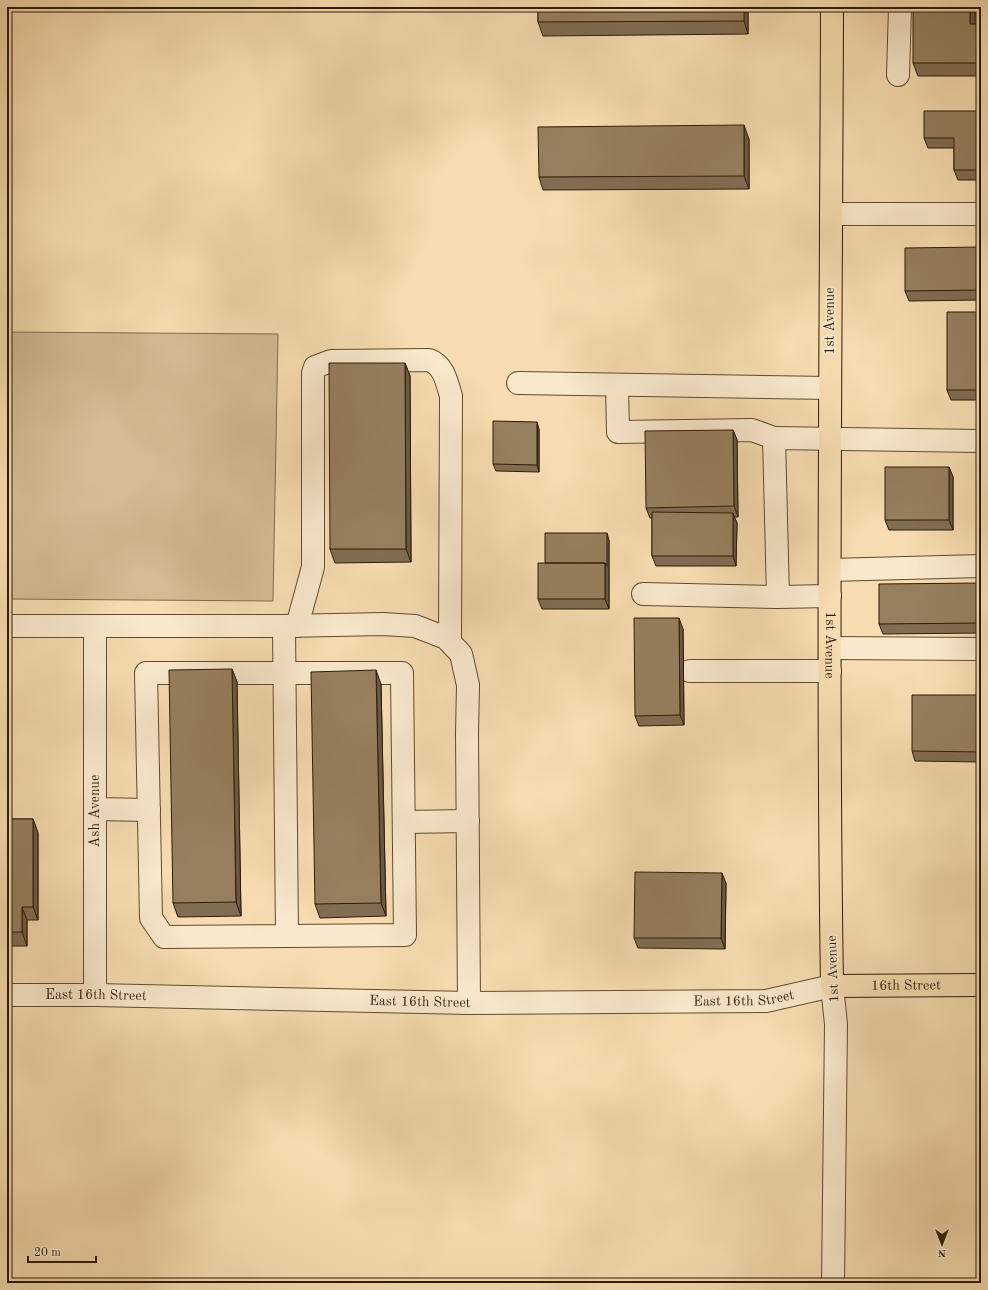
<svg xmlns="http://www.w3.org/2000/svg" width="988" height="1290" font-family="'Old Standard TT',serif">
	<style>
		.green { fill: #d4bb93; stroke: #806b4e }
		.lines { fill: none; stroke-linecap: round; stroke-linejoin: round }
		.minor-casing { stroke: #5f4b32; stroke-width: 24 }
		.major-casing { stroke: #2d1b08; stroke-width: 24 }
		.minor { stroke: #f9e8cc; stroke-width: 22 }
		.major { stroke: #f6dcb0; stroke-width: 22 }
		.wall { fill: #816d52; stroke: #2d1b08 }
		.shaded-wall { fill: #695942; stroke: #2d1b08 }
		.building { fill: #967f5f; stroke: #2d1b08 }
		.labels { text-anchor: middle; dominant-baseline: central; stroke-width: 3.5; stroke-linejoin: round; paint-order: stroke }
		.street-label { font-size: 14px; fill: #2d1b08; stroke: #f9e8cc }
	</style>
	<rect width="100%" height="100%" fill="#f6dcb0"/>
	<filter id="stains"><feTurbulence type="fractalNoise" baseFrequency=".005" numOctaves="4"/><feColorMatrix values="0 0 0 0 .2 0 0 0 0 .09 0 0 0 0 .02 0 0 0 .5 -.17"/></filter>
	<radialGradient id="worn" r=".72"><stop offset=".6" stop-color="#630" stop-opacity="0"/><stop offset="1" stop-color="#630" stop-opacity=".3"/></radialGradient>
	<path class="green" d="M 7,332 L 278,334 L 273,601 L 7,599 Z"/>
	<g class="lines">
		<defs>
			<g id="minor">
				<path d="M 898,75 L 900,7"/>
				<path d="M 831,214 L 981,214"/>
				<path d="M 518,383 L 830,388"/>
				<path d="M 617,385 L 618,432 L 752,430 L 774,438"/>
				<path d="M 830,570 L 981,566"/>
				<path d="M 643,594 L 778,597 L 830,596"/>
				<path d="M 778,597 L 774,438 L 981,441"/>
				<path d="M 7,626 L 284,626 L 383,624 L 415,626 L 446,638 L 461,654 L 468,685 L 467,733 L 469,1003"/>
				<path d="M 284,626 L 287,936 L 164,937 L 151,918 L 146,673 L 402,673 L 405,935 L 287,936"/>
				<path d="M 297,626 L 313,567 L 313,373 L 315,367 L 331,361 L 429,360 C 444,365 447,383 451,396 L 450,641"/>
				<path d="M 830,648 L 981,649"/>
				<path d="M 690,671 L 830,671"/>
				<path d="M 95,809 L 149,810"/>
				<path d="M 404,822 L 468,821"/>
				<path id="s1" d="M 7,995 L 95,995 L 469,1003 L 766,1001 L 832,986 L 836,1024 L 833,1283"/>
				<path d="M 95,995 L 95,626"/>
			</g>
			<g id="major">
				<path id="s2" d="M 832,7 C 831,333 827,660 832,986 L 981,985"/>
			</g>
		</defs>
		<use href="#minor" class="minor-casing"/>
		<use href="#major" class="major-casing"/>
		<use href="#minor" class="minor"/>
		<use href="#major" class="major"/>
	</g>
	<path class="wall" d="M 538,7 L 748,7 L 748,34 L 543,36 L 538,22 Z
		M 975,7 L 975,24 L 981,24 L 981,76 L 918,76 L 913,63 Z
		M 981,111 L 981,180 L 958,180 L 954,170 L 954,148 L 928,148 L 924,138 Z
		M 749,139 L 749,189 L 543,190 L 539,177 Z
		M 981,247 L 981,300 L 909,301 L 905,291 Z
		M 981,312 L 981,400 L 951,400 L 947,390 Z
		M 405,363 L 410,376 L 411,562 L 335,563 L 330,549 Z
		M 539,429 L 539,472 L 496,471 L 493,464 Z
		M 733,430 L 737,440 L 738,517 L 734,517 L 737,523 L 736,566 L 656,566 L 652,556 L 652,518 L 650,518 L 646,508 Z
		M 949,467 L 953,477 L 953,530 L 889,530 L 885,520 Z
		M 609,540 L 609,609 L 542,609 L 538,599 L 545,563 Z
		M 981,583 L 981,633 L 883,634 L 879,624 Z
		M 683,629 L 684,725 L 639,726 L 635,716 Z
		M 232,669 L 237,682 L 241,916 L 178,917 L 173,903 Z
		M 381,684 L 386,916 L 320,918 L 315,904 Z
		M 981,695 L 981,762 L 915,761 L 912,751 Z
		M 7,819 L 33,819 L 38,833 L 38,920 L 27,920 L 27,946 L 7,946 Z
		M 726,883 L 725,949 L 638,948 L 634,938 Z"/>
	<path class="shaded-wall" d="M 744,7 L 748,7 L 748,34 L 744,21 Z
		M 970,7 L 975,7 L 975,38 L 970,24 Z
		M 744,125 L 749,139 L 749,189 L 744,176 Z
		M 405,363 L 410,376 L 411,562 L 406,549 Z
		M 537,422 L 539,429 L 539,472 L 537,465 Z
		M 733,430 L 737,440 L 738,517 L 734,506 Z
		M 949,467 L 953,477 L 953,530 L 949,520 Z
		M 733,513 L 737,523 L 736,566 L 733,556 Z
		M 607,533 L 609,540 L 609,609 L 605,599 L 605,563 Z
		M 679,618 L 683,629 L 684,725 L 680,715 Z
		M 232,669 L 237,682 L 241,916 L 236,902 Z
		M 376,670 L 381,684 L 386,916 L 381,903 Z
		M 33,819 L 38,833 L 38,920 L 33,907 Z
		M 722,873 L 726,883 L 725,949 L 721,938 Z
		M 22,907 L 27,920 L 27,946 L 22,932 Z"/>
	<path class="building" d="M 538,7 L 744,7 L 744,21 L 538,22 Z
		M 913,7 L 970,7 L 970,24 L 981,24 L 981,63 L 913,63 Z
		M 924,111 L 981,111 L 981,170 L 954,170 L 954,138 L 924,138 Z
		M 744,125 L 744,176 L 539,177 L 538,127 Z
		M 981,247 L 981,290 L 905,291 L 905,248 Z
		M 947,312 L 981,312 L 981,390 L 947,390 Z
		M 329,363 L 405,363 L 406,549 L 330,549 Z
		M 493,421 L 537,422 L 537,465 L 493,464 Z
		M 733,430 L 734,506 L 646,508 L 645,431 Z
		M 885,467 L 949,467 L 949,520 L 885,520 Z
		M 652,512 L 733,513 L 733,556 L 652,556 Z
		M 545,533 L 607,533 L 607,566 L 605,563 L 545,563 Z
		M 538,563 L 605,563 L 605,599 L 538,599 Z
		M 981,583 L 981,623 L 879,624 L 879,584 Z
		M 634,618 L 679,618 L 680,715 L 635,716 Z
		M 232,669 L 236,902 L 173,903 L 169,670 Z
		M 376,670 L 381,903 L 315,904 L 311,672 Z
		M 912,695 L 981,695 L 981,752 L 912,751 Z
		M 7,819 L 33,819 L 33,907 L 22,907 L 22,932 L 7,932 Z
		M 635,872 L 722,873 L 721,938 L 634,938 Z"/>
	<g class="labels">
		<g class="street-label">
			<text transform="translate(830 321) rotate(-90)">1st Avenue</text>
			<text stroke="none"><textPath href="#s2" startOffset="638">1st Avenue</textPath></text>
			<text transform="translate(95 811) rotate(-90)">Ash Avenue</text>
			<text transform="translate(833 969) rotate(-92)">1st Avenue</text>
			<text stroke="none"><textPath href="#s2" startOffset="1053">16th Street</textPath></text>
			<text stroke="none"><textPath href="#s1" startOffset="89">East 16th Street</textPath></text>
			<text stroke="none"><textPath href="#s1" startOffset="737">East 16th Street</textPath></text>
			<text stroke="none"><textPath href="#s1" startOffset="413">East 16th Street</textPath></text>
		</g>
	</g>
	<rect width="988" height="1290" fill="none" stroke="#f6dcb0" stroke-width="24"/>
	<rect x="8" y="8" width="972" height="1274" fill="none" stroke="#2d1b08" stroke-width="2"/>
	<rect x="12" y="12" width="964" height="1266" fill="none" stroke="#2d1b08"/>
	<g transform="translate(942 1244) rotate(180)" stroke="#f9e8cc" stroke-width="3" paint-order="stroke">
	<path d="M0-3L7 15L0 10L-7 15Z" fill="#2d1b08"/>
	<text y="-6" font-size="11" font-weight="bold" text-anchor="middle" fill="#2d1b08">N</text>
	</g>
	<path d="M28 1256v6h68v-6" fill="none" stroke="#2d1b08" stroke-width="2"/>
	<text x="34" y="1256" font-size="12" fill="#2d1b08" stroke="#f9e8cc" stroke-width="3" paint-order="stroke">20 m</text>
	<rect width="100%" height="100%" filter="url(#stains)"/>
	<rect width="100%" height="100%" fill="url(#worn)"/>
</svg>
